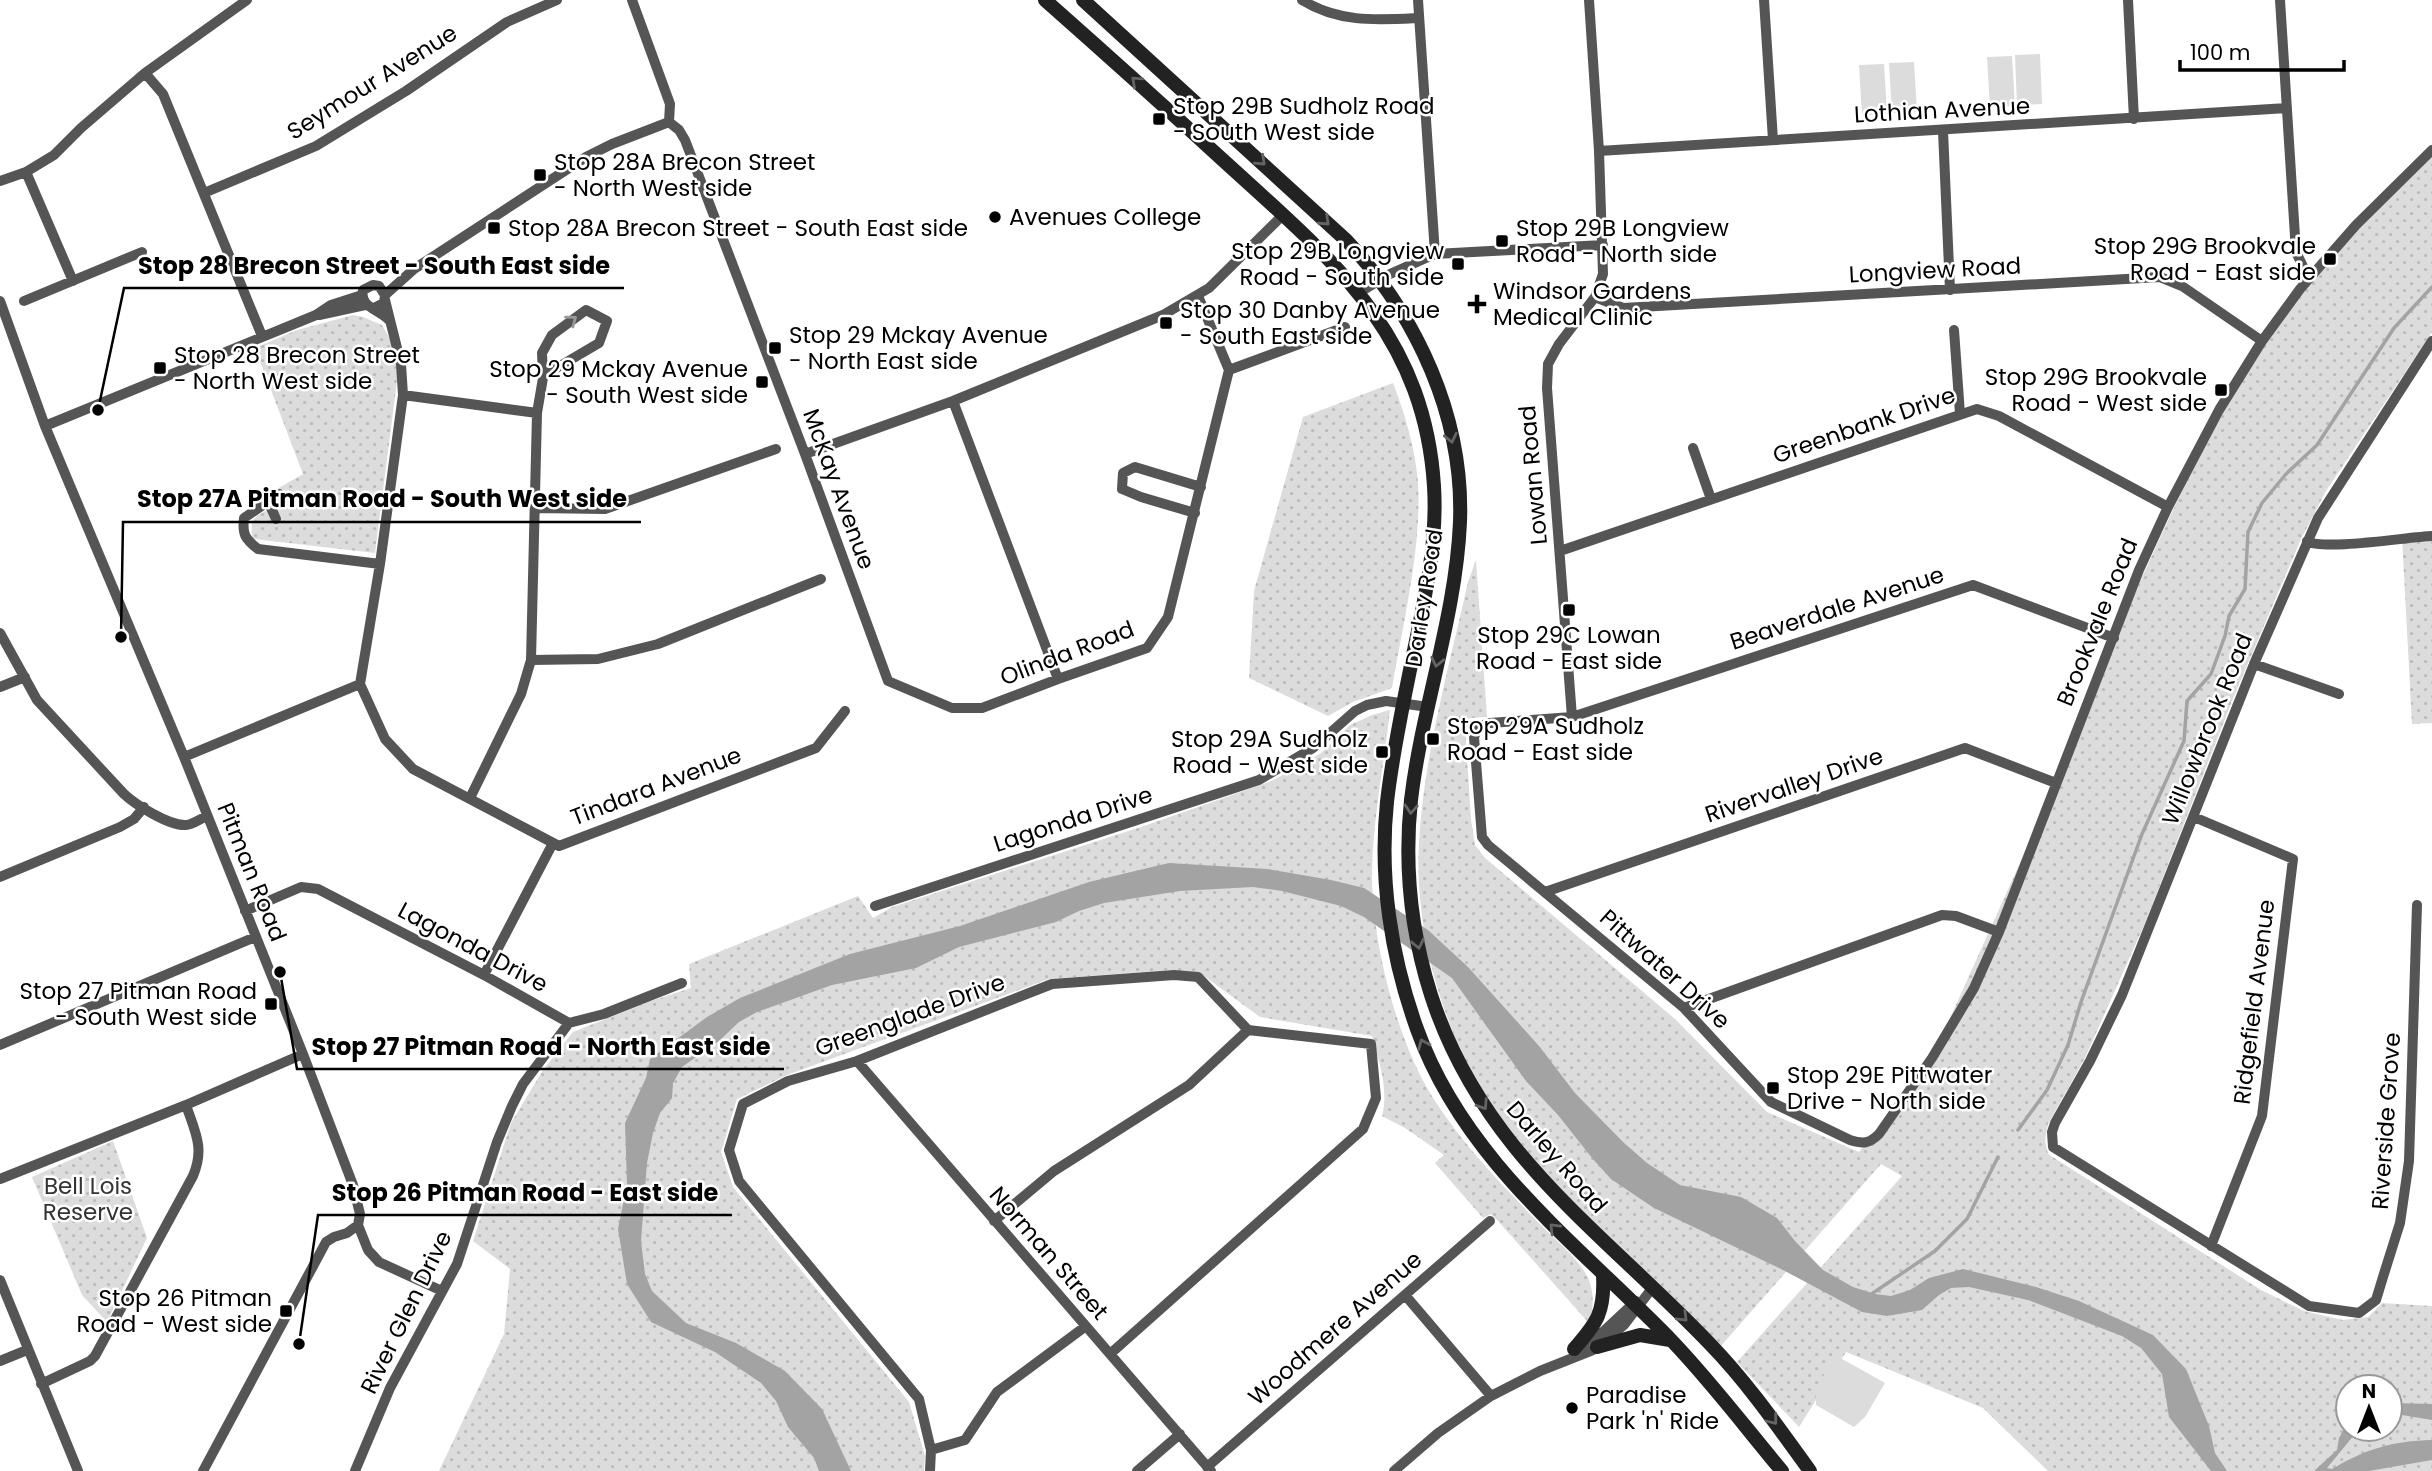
<svg xmlns="http://www.w3.org/2000/svg" width="2432" height="1471" font-family="Poppins,sans-serif">
	<style>
		.grass { fill: url(#grass-dots); fill-rule: evenodd }
		.garden { fill: #dcdcdc }
		.water { fill: #a3a3a3 }
		.lines { fill: none; stroke-linecap: round; stroke-linejoin: round }
		.stream { stroke: #a3a3a3; stroke-width: 3.5 }
		.street { stroke: #555; stroke-width: 10 }
		.secondary { stroke: #222; stroke-width: 14 }
		.oneway { stroke: #646464 }
		.oneway2 { stroke: #999 }
		.poi-dot { fill: #000; stroke: #fff; stroke-width: 2.5 }
		.labels { text-anchor: middle; dominant-baseline: central; stroke-width: 5; stroke-linejoin: round; paint-order: stroke }
		.street-label { font-size: 23px; fill: #000; stroke: #fff }
		.poi-label { font-size: 23px; fill: #000; stroke: #fff; text-anchor: start }
		.park-label { font-size: 23px; fill: #333; stroke: #fff }
		.leader { fill: none; stroke: #000; stroke-width: 2.5 }
		.callout-dot { fill: #000; stroke: #fff; stroke-width: 2.5 }
		.callout-label { font-size: 24px; text-anchor: middle; font-weight: bold; fill: #000; stroke: #fff; stroke-width: 5; stroke-linejoin: round; paint-order: stroke }
	</style>
	<defs>
		<pattern id="grass-dots" width="8" height="8" patternUnits="userSpaceOnUse" patternTransform="scale(1.75)"><rect width="8" height="8" fill="#dcdcdc"/><path d="M2 2h.1M6 6h.1" fill="none" stroke="#bbb" stroke-width="1.8" stroke-linecap="round"/></pattern>
	</defs>
	<rect width="100%" height="100%" fill="#fff"/>
	<path class="grass" d="M 2432,151 L 2432,332 L 2326,491 L 2301,539 L 2234,696 L 2145,923 L 2085,1058 L 2048,1124 L 2045,1140 L 2048,1154 L 2261,1290 L 2304,1311 L 2343,1320 L 2368,1317 L 2382,1303 L 2432,1306 L 2432,1471 L 2048,1471 L 1983,1408 L 1846,1352 L 1799,1427 L 1737,1362 L 1902,1176 L 1881,1164 L 1720,1347 C 1652,1275 1575,1211 1513,1135 C 1450,1059 1413,940 1419,842 C 1424,755 1449,667 1468,582 L 1476,560 L 1487,717 L 1470,718 L 1465,726 L 1471,819 L 1475,845 L 1485,858 L 1675,1019 L 1767,1112 L 1859,1152 L 1932,1058 L 2056,783 L 2114,638 L 2219,410 L 2309,279 ZM 2348,1387 L 2390,1387 L 2390,1429 L 2348,1429 Z
		M 353,315 L 363,317 L 382,325 L 392,343 L 398,373 L 375,553 L 253,539 C 249,522 253,517 267,510 L 263,497 L 303,474 L 255,348 L 297,330 Z
		M 1393,383 C 1405,414 1415,448 1418,482 C 1422,547 1403,623 1392,688 L 1353,702 L 1328,716 L 1249,678 L 1254,591 L 1303,417 Z
		M 2432,536 L 2432,723 L 2412,724 L 2402,537 Z
		M 1390,710 C 1384,765 1372,822 1372,879 C 1373,946 1398,1045 1435,1101 C 1463,1144 1498,1181 1534,1218 C 1549,1234 1569,1250 1582,1268 C 1594,1284 1596,1305 1588,1322 L 1498,1221 L 1491,1214 L 1483,1218 L 1435,1163 L 1444,1155 L 1405,1128 L 1382,1116 C 1389,1090 1379,1061 1372,1036 L 1260,1017 L 1200,973 L 1170,970 L 1049,979 L 787,1075 L 737,1099 L 721,1152 L 733,1187 L 909,1402 L 925,1456 L 924,1471 L 439,1471 L 504,1334 L 510,1269 L 473,1241 L 511,1123 L 543,1070 L 573,1032 L 651,1001 L 691,988 L 689,964 L 858,896 L 873,918 L 892,907 L 1141,827 L 1272,781 L 1321,753 L 1350,725 L 1372,715 Z
		M 113,1141 L 147,1238 L 107,1322 L 82,1295 L 32,1177 Z"/>
	<path class="garden" d="M 2040,54 L 2042,104 L 2017,105 L 2015,55 Z
		M 2012,56 L 2015,106 L 1990,107 L 1987,57 Z
		M 1914,62 L 1917,112 L 1892,113 L 1889,63 Z
		M 1884,64 L 1887,114 L 1862,115 L 1859,65 Z
		M 1835,1355 L 1885,1383 L 1865,1417 L 1854,1427 L 1816,1405 L 1816,1389 Z"/>
	<path class="water" d="M 1169,863 L 1267,869 L 1331,880 L 1364,888 L 1428,930 L 1468,967 L 1539,1046 L 1575,1093 L 1623,1142 L 1647,1163 L 1680,1185 L 1741,1197 L 1777,1218 L 1795,1241 L 1823,1270 L 1853,1287 L 1875,1294 L 1891,1296 L 1910,1290 L 1929,1278 L 1963,1269 L 2036,1287 L 2079,1301 L 2153,1335 L 2186,1369 L 2209,1426 L 2215,1453 L 2227,1471 L 2211,1471 L 2169,1417 L 2162,1374 L 2141,1348 L 2122,1336 L 2028,1300 L 1969,1287 L 1951,1288 L 1939,1295 L 1922,1310 L 1887,1316 L 1862,1312 L 1783,1270 L 1654,1208 L 1611,1179 L 1592,1158 L 1558,1115 L 1526,1081 L 1452,978 L 1364,917 L 1341,906 L 1282,891 L 1253,887 L 1180,891 L 1104,903 L 1079,911 L 1056,922 L 959,947 L 916,968 L 832,985 L 757,1012 L 739,1022 L 720,1040 L 682,1067 L 673,1083 L 672,1098 L 660,1113 L 653,1133 L 647,1163 L 641,1241 L 645,1274 L 652,1291 L 686,1323 L 736,1343 L 785,1371 L 822,1409 L 851,1471 L 819,1471 L 814,1458 L 788,1427 L 776,1401 L 761,1383 L 715,1352 L 651,1322 L 627,1284 L 618,1229 L 627,1184 L 625,1123 L 646,1078 L 650,1059 L 707,1017 L 740,998 L 850,954 L 960,926 L 1089,882 Z
		M 2390,1403 L 2432,1404 L 2432,1420 L 2390,1413 Z
		M 2348,1422 L 2348,1429 L 2359,1429 L 2327,1468 L 2332,1469 C 2366,1449 2392,1441 2432,1440 L 2432,1460 L 2369,1471 L 2314,1471 L 2337,1450 L 2339,1438 Z"/>
	<g class="lines">
		<path class="stream" d="M 2018,1130 L 2047,1090 L 2068,1045 L 2081,1002 L 2142,834 L 2184,741 L 2187,701 L 2211,674 L 2225,636 L 2229,616 L 2245,589 L 2248,532 L 2262,503 L 2286,474 L 2317,445 L 2394,328 L 2432,287
			M 1870,1295 L 1935,1251 L 1967,1219 L 1998,1157"/>
		<path class="street" d="M 632,0 L 670,104 L 669,122
			M 1302,0 C 1339,23 1377,20 1419,18
			M 1418,0 L 1435,254
			M 1764,0 L 1773,140
			M 2128,0 L 2134,119
			M 2280,0 L 2296,252 L 2309,279
			M 145,73 L 163,94 L 262,336
			M 669,122 L 679,130 L 685,140 L 805,454 L 888,681 L 952,708 L 982,708 L 1058,679 L 1147,648 L 1168,617 L 1229,370 L 1198,296
			M 1943,131 L 1950,290
			M 1599,151 L 2287,108
			M 26,172 L 73,281
			M 0,181 L 26,172 L 54,155 L 81,128 L 145,73 L 247,0
			M 204,193 L 316,146 L 406,91 L 507,22 L 557,0
			M 1360,292 L 1390,274 L 1435,254 L 1603,245
			M 385,295 L 414,269 L 586,157 L 612,144 L 669,122
			M 1595,297 L 1623,308 L 2160,277 L 2182,286 L 2262,341
			M 385,300 L 401,364 L 403,395 L 380,564 L 360,684 L 385,739 L 413,769 L 559,846 L 816,748 L 845,711
			M 0,301 L 45,426 L 184,757 L 303,1054 L 353,1185 L 360,1214 L 358,1225 L 347,1233 L 334,1237 L 326,1242 L 203,1471
			M 24,301 L 142,252
			M 374,308 L 384,303 L 385,295 L 379,286 L 373,285 L 363,290 C 359,308 380,309 390,321
			M 319,315 L 365,305
			M 1954,330 L 1960,414
			M 1229,370 L 1345,327
			M 403,395 L 537,413
			M 953,401 L 1058,679
			M 45,426 L 316,315 L 331,305 L 362,295
			M 1693,448 L 1711,499
			M 805,454 L 953,401 L 1163,315 L 1209,288 L 1283,215
			M 279,494 L 244,518 C 242,534 245,539 258,549 L 380,564
			M 268,501 L 276,519
			M 537,508 L 605,509 L 776,449
			M 1195,513 L 1141,497 L 1122,489 L 1123,473 L 1135,467 L 1201,487
			M 2307,541 C 2323,551 2407,537 2432,536
			M 1560,551 L 1977,409 L 1999,416 L 2168,507
			M 0,633 L 37,700 L 124,794 C 136,805 169,826 186,825 C 192,825 200,819 207,816
			M 2114,638 L 1973,585 L 1572,717 L 1490,723 L 1479,726 L 1474,737 L 1482,837 L 1488,845 L 1684,1008 L 1771,1102 L 1850,1140 C 1863,1144 1869,1144 1879,1134 L 1932,1058 L 1974,988 L 1999,932 L 2139,570 L 2168,507 L 2219,410 L 2262,341 L 2300,289 L 2356,225 L 2432,150
			M 531,660 L 598,659 L 658,644 L 821,579
			M 2254,664 L 2339,694
			M 0,687 L 25,677
			M 1572,717 L 1547,388 L 1548,364 L 1559,344 L 1595,297 L 1603,274 L 1599,151 L 1589,0
			M 184,757 L 360,684
			M 470,798 L 521,694 L 531,660 L 537,413 L 543,378 L 543,376 L 542,353 L 552,335 L 586,310 L 607,321 L 599,343 L 543,376
			M 2194,817 L 2293,859 L 2262,1116 L 2211,1246
			M 0,877 L 120,827 L 134,819 L 144,807
			M 1545,892 L 1965,748 L 2056,783
			M 2417,905 L 2409,1161 L 2400,1223 L 2383,1277 L 2376,1300 L 2359,1313 L 2309,1306 L 2053,1147 L 2052,1132 L 2055,1123 L 2090,1061 L 2122,995 L 2254,664 L 2318,518 L 2432,341
			M 875,906 L 1259,780 L 1313,748 L 1355,711 L 1367,705 L 1386,701 L 1428,707
			M 245,911 L 301,887 L 318,889 L 484,975 L 569,1023 L 604,1014 L 682,983
			M 484,975 L 553,843
			M 1684,1008 L 1942,915 L 1956,916 L 1999,932
			M 0,1045 L 255,937
			M 857,1061 L 1211,1471
			M 0,1179 L 186,1105 L 303,1054
			M 994,1221 L 1054,1171 L 1189,1085 L 1248,1030
			M 358,1225 L 368,1250 L 379,1262 L 442,1291
			M 0,1280 L 78,1471
			M 1405,1295 L 1491,1396
			M 1581,1345 L 1604,1331 L 1636,1301
			M 0,1361 L 27,1350
			M 41,1384 L 90,1361 L 95,1356 L 193,1176 C 205,1148 195,1132 186,1105
			M 931,1450 L 965,1440 L 997,1392 L 1086,1326
			M 1207,1467 L 1490,1221
			M 355,1471 L 390,1388 L 457,1264 L 497,1142 L 512,1106 L 523,1084 L 569,1023
			M 930,1471 L 931,1450 L 919,1399 L 739,1181 L 729,1150 L 743,1104 L 788,1081 L 857,1061 L 1052,984 L 1174,975 L 1198,977 L 1248,1030 L 1371,1044 L 1376,1098 L 1363,1129 L 1110,1354
			M 1137,1471 L 1180,1434
			M 1394,1471 L 1438,1433 L 1491,1396 L 1540,1371 L 1593,1350 L 1604,1342 L 1624,1325 L 1653,1287"/>
		<path class="secondary" d="M 1045,0 C 1105,53 1165,107 1224,161 C 1329,257 1424,331 1434,486 C 1438,548 1422,610 1410,670 C 1401,714 1392,757 1387,802 C 1379,878 1391,957 1417,1029 C 1464,1161 1579,1245 1673,1342 C 1712,1383 1746,1428 1782,1471
			M 1083,0 L 1347,241 C 1417,316 1464,417 1460,522 C 1456,616 1422,707 1411,800 C 1404,866 1411,932 1431,995 C 1482,1153 1601,1230 1710,1344 C 1747,1382 1779,1428 1810,1471
			M 1597,1347 L 1640,1335 L 1670,1340
			M 1574,1349 C 1597,1323 1605,1312 1603,1275"/>
	</g>
	<defs><path id="oneway-chevron" d="M-2-3.5L2.5 0L-2 3.5" fill="none" stroke-width="1.6" stroke-linecap="round" stroke-linejoin="round" transform="scale(1.75)"/></defs>
	<g class="oneway">
		<use href="#oneway-chevron" transform="translate(1136 81) rotate(-138)"/>
		<use href="#oneway-chevron" transform="translate(1261 161) rotate(43)"/>
		<use href="#oneway-chevron" transform="translate(1325 221) rotate(43)"/>
		<use href="#oneway-chevron" transform="translate(1451 438) rotate(78)"/>
		<use href="#oneway-chevron" transform="translate(1437 662) rotate(102)"/>
		<use href="#oneway-chevron" transform="translate(1411 809) rotate(94)"/>
		<use href="#oneway-chevron" transform="translate(1418 944) rotate(78)"/>
		<use href="#oneway-chevron" transform="translate(1423 1044) rotate(-113)"/>
		<use href="#oneway-chevron" transform="translate(1483 1105) rotate(57)"/>
		<use href="#oneway-chevron" transform="translate(1554 1228) rotate(-135)"/>
		<use href="#oneway-chevron" transform="translate(1683 1317) rotate(45)"/>
		<use href="#oneway-chevron" transform="translate(1773 1420) rotate(52)"/>
	</g>
	<use class="oneway2" href="#oneway-chevron" transform="translate(572 320) rotate(-37)"/>
	<g class="poi-dot">
		<rect x="1152" y="112" width="14" height="14" rx="3.5"/>
		<rect x="533" y="168" width="14" height="14" rx="3.5"/>
		<circle cx="995" cy="217" r="7"/>
		<rect x="487" y="221" width="14" height="14" rx="3.5"/>
		<rect x="1495" y="234" width="14" height="14" rx="3.5"/>
		<rect x="2323" y="252" width="14" height="14" rx="3.5"/>
		<rect x="1451" y="257" width="14" height="14" rx="3.5"/>
		<path d="M1473.5 293.5h7v7h7v7h-7v7h-7v-7h-7v-7h7z"/>
		<rect x="1159" y="316" width="14" height="14" rx="3.5"/>
		<rect x="768" y="341" width="14" height="14" rx="3.5"/>
		<rect x="153" y="361" width="14" height="14" rx="3.5"/>
		<rect x="755" y="375" width="14" height="14" rx="3.5"/>
		<rect x="2214" y="383" width="14" height="14" rx="3.5"/>
		<rect x="1562" y="603" width="14" height="14" rx="3.5"/>
		<rect x="1426" y="732" width="14" height="14" rx="3.5"/>
		<rect x="1375" y="745" width="14" height="14" rx="3.5"/>
		<rect x="264" y="997" width="14" height="14" rx="3.5"/>
		<rect x="1766" y="1081" width="14" height="14" rx="3.5"/>
		<rect x="279" y="1304" width="14" height="14" rx="3.5"/>
		<circle cx="1572" cy="1408" r="7"/>
	</g>
	<g class="labels">
		<g class="street-label">
			<text transform="translate(372 82) rotate(-32)">Seymour Avenue</text>
			<text transform="translate(1942 110) rotate(-3)">Lothian Avenue</text>
			<text transform="translate(1935 270) rotate(-3)">Longview Road</text>
			<text transform="translate(1864 425) rotate(-19)">Greenbank Drive</text>
			<text transform="translate(1533 475) rotate(-95)">Lowan Road</text>
			<text transform="translate(839 489) rotate(70)">McKay Avenue</text>
			<text transform="translate(1424 598) rotate(-81)">Darley Road</text>
			<text transform="translate(1837 608) rotate(-18)">Beaverdale Avenue</text>
			<text transform="translate(2097 622) rotate(-68)">Brookvale Road</text>
			<text transform="translate(1067 653) rotate(-21)">Olinda Road</text>
			<text transform="translate(2207 729) rotate(-68)">Willowbrook Road</text>
			<text transform="translate(1794 785) rotate(-19)">Rivervalley Drive</text>
			<text transform="translate(656 786) rotate(-21)">Tindara Avenue</text>
			<text transform="translate(1073 819) rotate(-18)">Lagonda Drive</text>
			<text transform="translate(252 872) rotate(68)">Pitman Road</text>
			<text transform="translate(473 947) rotate(28)">Lagonda Drive</text>
			<text transform="translate(1665 969) rotate(42)">Pittwater Drive</text>
			<text transform="translate(2254 1002) rotate(-83)">Ridgefield Avenue</text>
			<text transform="translate(910 1015) rotate(-20)">Greenglade Drive</text>
			<text transform="translate(2386 1121) rotate(-86)">Riverside Grove</text>
			<text transform="translate(1557 1157) rotate(49)">Darley Road</text>
			<text transform="translate(1049 1253) rotate(49)">Norman Street</text>
			<text transform="translate(406 1312) rotate(-64)">River Glen Drive</text>
			<text transform="translate(1335 1328) rotate(-41)">Woodmere Avenue</text>
		</g>
		<g class="poi-label">
			<text x="1173" y="106">Stop 29B Sudholz Road<tspan x="1173" dy="26">- South West side</tspan></text>
			<text x="554" y="162">Stop 28A Brecon Street<tspan x="554" dy="26">- North West side</tspan></text>
			<text x="1009" y="217">Avenues College</text>
			<text x="508" y="228">Stop 28A Brecon Street - South East side</text>
			<text x="1516" y="228">Stop 29B Longview<tspan x="1516" dy="26">Road - North side</tspan></text>
			<text x="2316" y="246" text-anchor="end">Stop 29G Brookvale<tspan x="2316" dy="26">Road - East side</tspan></text>
			<text x="1444" y="251" text-anchor="end">Stop 29B Longview<tspan x="1444" dy="26">Road - South side</tspan></text>
			<text x="1493" y="291">Windsor Gardens<tspan x="1493" dy="26">Medical Clinic</tspan></text>
			<text x="1180" y="310">Stop 30 Danby Avenue<tspan x="1180" dy="26">- South East side</tspan></text>
			<text x="789" y="335">Stop 29 Mckay Avenue<tspan x="789" dy="26">- North East side</tspan></text>
			<text x="174" y="355">Stop 28 Brecon Street<tspan x="174" dy="26">- North West side</tspan></text>
			<text x="748" y="369" text-anchor="end">Stop 29 Mckay Avenue<tspan x="748" dy="26">- South West side</tspan></text>
			<text x="2207" y="377" text-anchor="end">Stop 29G Brookvale<tspan x="2207" dy="26">Road - West side</tspan></text>
			<text x="1569" y="635" text-anchor="middle">Stop 29C Lowan<tspan x="1569" dy="26">Road - East side</tspan></text>
			<text x="1447" y="726">Stop 29A Sudholz<tspan x="1447" dy="26">Road - East side</tspan></text>
			<text x="1368" y="739" text-anchor="end">Stop 29A Sudholz<tspan x="1368" dy="26">Road - West side</tspan></text>
			<text x="257" y="991" text-anchor="end">Stop 27 Pitman Road<tspan x="257" dy="26">- South West side</tspan></text>
			<text x="1787" y="1075">Stop 29E Pittwater<tspan x="1787" dy="26">Drive - North side</tspan></text>
			<text x="272" y="1298" text-anchor="end">Stop 26 Pitman<tspan x="272" dy="26">Road - West side</tspan></text>
			<text x="1586" y="1395">Paradise<tspan x="1586" dy="26">Park 'n' Ride</tspan></text>
		</g>
		<g class="park-label">
			<text x="88" y="1186">Bell Lois<tspan x="88" dy="26">Reserve</tspan></text>
		</g>
	</g>
	<path class="leader" d="M98 410L124 288H624M121 637L123 522H641M280 972L297 1069H784M299 1344L318 1215H732"/>
	<g class="callout-dot">
		<circle cx="98" cy="410" r="7"/>
		<circle cx="121" cy="637" r="7"/>
		<circle cx="280" cy="972" r="7"/>
		<circle cx="299" cy="1344" r="7"/>
	</g>
	<g class="callout-label">
		<text x="374" y="274">Stop 28 Brecon Street - South East side</text>
		<text x="382" y="507">Stop 27A Pitman Road - South West side</text>
		<text x="541" y="1055">Stop 27 Pitman Road - North East side</text>
		<text x="525" y="1201">Stop 26 Pitman Road - East side</text>
	</g>
	<g transform="translate(2369 1408)"><circle r="33" fill="#ffffff" stroke="#999999" stroke-width="2"/>
	<path d="M0-5L12 26L0 18L-12 26Z" fill="#000000"/>
	<text y="-10" font-size="19" font-weight="bold" text-anchor="middle" fill="#000000">N</text>
	</g>
	<path d="M2180 60v10h164v-10" fill="none" stroke="#000000" stroke-width="3.5"/>
	<text x="2190" y="60" font-size="21" fill="#000000" stroke="#ffffff" stroke-width="5" paint-order="stroke">100 m</text>
</svg>
